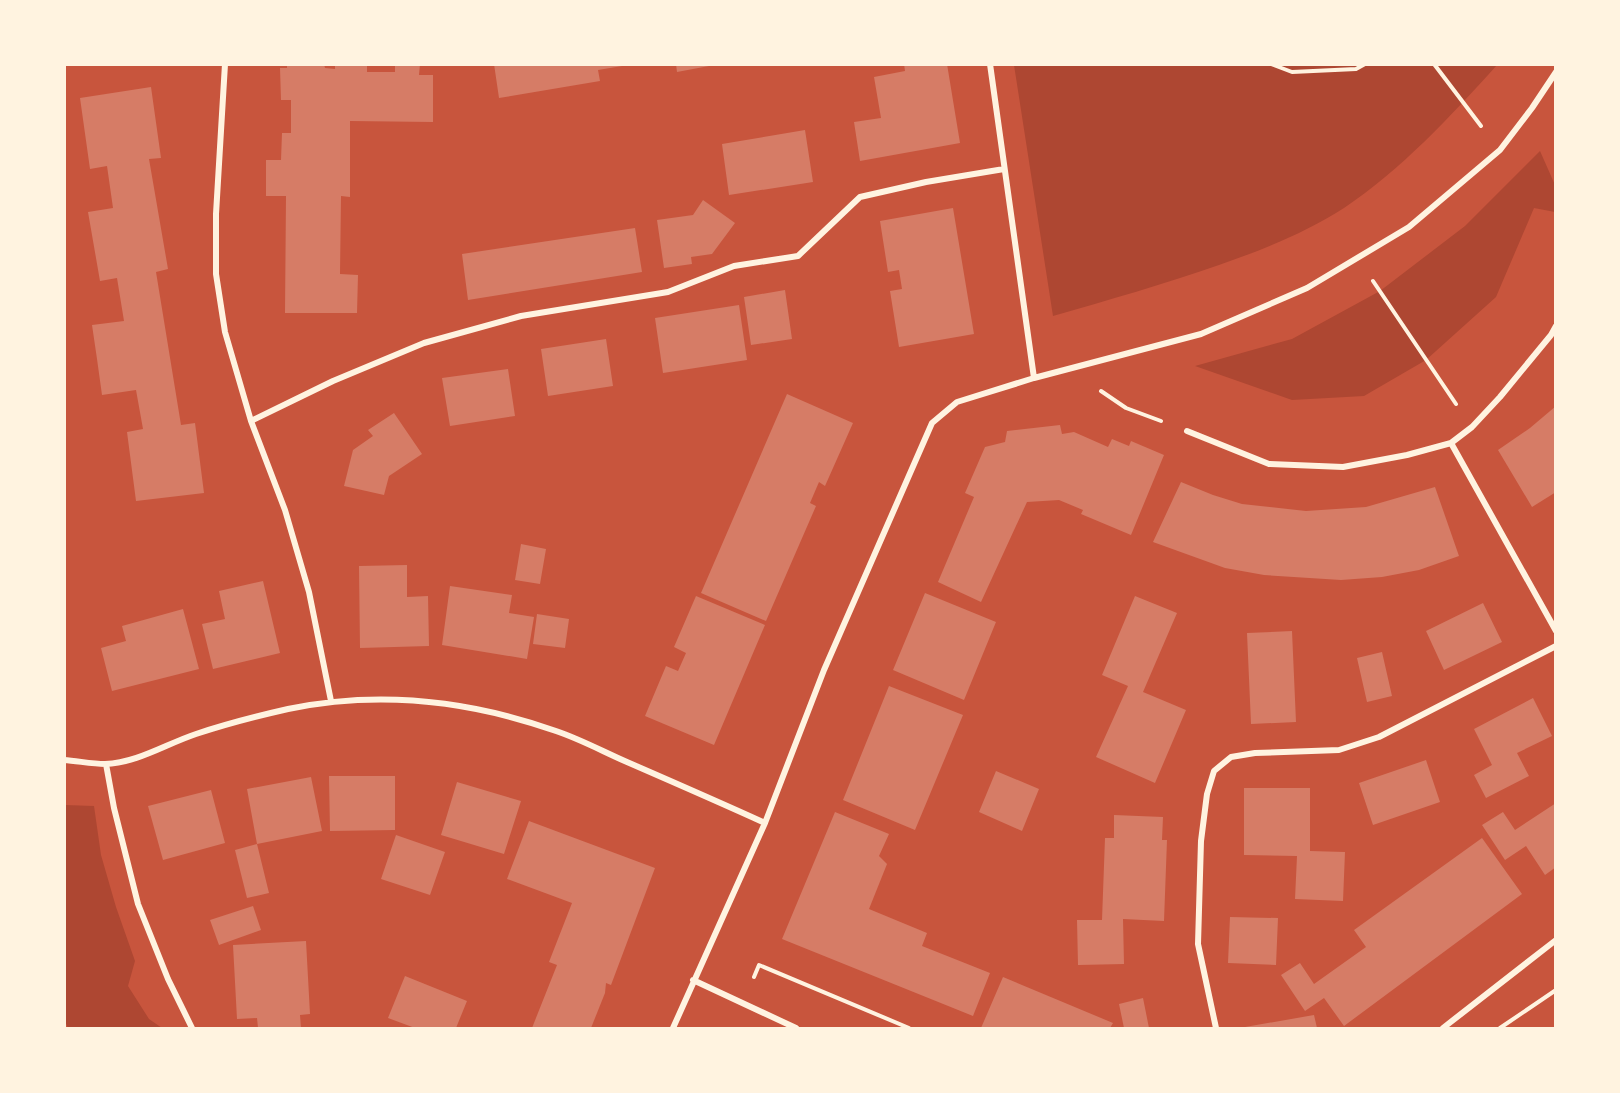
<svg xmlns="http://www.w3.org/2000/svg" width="1620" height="1093" font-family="Merriweather,serif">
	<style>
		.green { fill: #ae4732 }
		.building { fill: #d67c66 }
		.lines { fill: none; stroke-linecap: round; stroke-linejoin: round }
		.path { stroke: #fff3e0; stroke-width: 4 }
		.minor { stroke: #fff3e0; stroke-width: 6 }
	</style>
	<rect width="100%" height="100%" fill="#c8553d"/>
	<path class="green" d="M 1014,65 L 1497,65 C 1452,115 1400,171 1344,208 C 1305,233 1262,250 1219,265 C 1164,284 1109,300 1053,316 Z
		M 1540,151 L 1555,185 L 1555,212 L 1534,208 L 1496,297 L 1426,360 L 1364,396 L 1292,400 L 1195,366 L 1292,339 L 1380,291 L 1465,226 Z
		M 65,805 L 94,806 L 101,855 L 116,907 L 135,961 L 128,986 L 149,1019 L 162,1028 L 68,1028 L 65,1021 Z"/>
	<path class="building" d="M 287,64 L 324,64 L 325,68 L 335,69 L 335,64 L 367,64 L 367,72 L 395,72 L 395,64 L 420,64 L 419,75 L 433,75 L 433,122 L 350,121 L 350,197 L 341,196 L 340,274 L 358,275 L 357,313 L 285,313 L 286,196 L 266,196 L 266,160 L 281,160 L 282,133 L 291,133 L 291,100 L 281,100 L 280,68 L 287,68 Z
		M 494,64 L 622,64 L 622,66 L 598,70 L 600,81 L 499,98 Z
		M 676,64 L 709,64 L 709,66 L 677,72 Z
		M 904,64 L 947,64 L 960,143 L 860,161 L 854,122 L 881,118 L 874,77 L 905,71 Z
		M 151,87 L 161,158 L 149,159 L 168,269 L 156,272 L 181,425 L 195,423 L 204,493 L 136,501 L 127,432 L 143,429 L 136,390 L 102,395 L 97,359 L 92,325 L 124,321 L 117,278 L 100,281 L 88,212 L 113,208 L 107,166 L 90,169 L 80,98 Z
		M 805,130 L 813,182 L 729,195 L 722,144 Z
		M 703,200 L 735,223 L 712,254 L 691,257 L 692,264 L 664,268 L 657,220 L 693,215 Z
		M 953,208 L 974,334 L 899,347 L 890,291 L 902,289 L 899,270 L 888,272 L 880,221 Z
		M 635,228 L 642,272 L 468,300 L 462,254 Z
		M 785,290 L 792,339 L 751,345 L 744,297 Z
		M 739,305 L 747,360 L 663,373 L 655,318 Z
		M 606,339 L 613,386 L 548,396 L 541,349 Z
		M 508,369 L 515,416 L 450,426 L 442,378 Z
		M 787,394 L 853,423 L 825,486 L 819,482 L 810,503 L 816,506 L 766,621 L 701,593 Z
		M 1556,406 L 1556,492 L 1532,507 L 1498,450 L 1530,428 Z
		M 394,413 L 422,454 L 389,476 L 384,495 L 344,486 L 353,450 L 373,436 L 368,430 Z
		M 1060,425 L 1062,434 L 1074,432 L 1108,447 L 1112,439 L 1129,446 L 1131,441 L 1164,455 L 1131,535 L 1081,514 L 1083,510 L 1059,500 L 1027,502 L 981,602 L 938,582 L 974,497 L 965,493 L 985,447 L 1005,442 L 1007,431 Z
		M 1181,482 L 1213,495 L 1242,504 L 1306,511 L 1366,507 L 1435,487 L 1459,556 L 1419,570 L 1382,577 L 1341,580 L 1264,575 L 1225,568 L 1153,542 Z
		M 521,544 L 546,549 L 540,584 L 515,580 Z
		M 407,565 L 407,597 L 428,596 L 429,646 L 360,648 L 359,566 Z
		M 263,581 L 280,653 L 213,669 L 202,624 L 225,619 L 219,591 Z
		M 450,586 L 512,595 L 509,613 L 534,617 L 527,659 L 442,645 Z
		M 925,593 L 996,622 L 964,700 L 893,670 Z
		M 696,596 L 765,625 L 714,745 L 645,716 L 666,666 L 678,671 L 686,653 L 674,647 Z
		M 1135,596 L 1177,613 L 1143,692 L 1186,710 L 1155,783 L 1096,757 L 1128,686 L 1102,675 Z
		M 1483,603 L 1502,642 L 1444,670 L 1426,631 Z
		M 183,609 L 199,669 L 112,691 L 101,648 L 126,641 L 122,626 Z
		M 537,614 L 569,619 L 565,648 L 533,644 Z
		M 1292,631 L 1296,722 L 1251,724 L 1247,633 Z
		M 1382,652 L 1392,696 L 1367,702 L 1357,658 Z
		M 889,686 L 963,715 L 915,830 L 843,800 Z
		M 1533,698 L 1552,736 L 1517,753 L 1529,776 L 1486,798 L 1474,775 L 1492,765 L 1474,729 Z
		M 1426,760 L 1440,802 L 1373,825 L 1359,783 Z
		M 996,771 L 1039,789 L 1022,831 L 979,812 Z
		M 329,776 L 395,776 L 395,830 L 330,831 Z
		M 311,777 L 322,831 L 257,844 L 269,893 L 247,898 L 235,850 L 257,844 L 247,789 Z
		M 457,782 L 521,801 L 504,854 L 441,835 Z
		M 1244,788 L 1310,788 L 1310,851 L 1345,852 L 1343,901 L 1295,899 L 1297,856 L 1244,855 Z
		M 211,790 L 225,843 L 163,860 L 148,806 Z
		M 1556,803 L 1556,867 L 1545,875 L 1526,846 L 1505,860 L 1482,825 L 1503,812 L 1515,830 Z
		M 835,812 L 889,834 L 879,856 L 887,864 L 869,909 L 927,933 L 922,946 L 990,973 L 973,1016 L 782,939 Z
		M 1114,815 L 1163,817 L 1162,840 L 1167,840 L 1164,921 L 1123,919 L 1124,964 L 1078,965 L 1077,920 L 1102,920 L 1105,838 L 1114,838 Z
		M 529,821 L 655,868 L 611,985 L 606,983 L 605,993 L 591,1028 L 532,1028 L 557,965 L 549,962 L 572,903 L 507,879 Z
		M 396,835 L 445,852 L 430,895 L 381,879 Z
		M 1482,838 L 1522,894 L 1344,1026 L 1324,998 L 1305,1011 L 1281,975 L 1300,963 L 1314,984 L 1366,947 L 1354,930 Z
		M 253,906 L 261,930 L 219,945 L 210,920 Z
		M 1230,917 L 1278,918 L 1276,965 L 1228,963 Z
		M 306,941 L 310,1014 L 300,1015 L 301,1028 L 258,1028 L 257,1018 L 237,1019 L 233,945 Z
		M 405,976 L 467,1001 L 456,1028 L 415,1028 L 388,1018 Z
		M 1003,977 L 1113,1023 L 1110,1028 L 981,1028 Z
		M 1143,998 L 1149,1028 L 1124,1028 L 1119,1004 Z
		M 1314,1015 L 1317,1028 L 1245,1028 L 1245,1027 Z"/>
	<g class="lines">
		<path class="path" d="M 1271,64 L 1292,72 L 1356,69 L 1365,64
			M 1434,64 L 1481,126
			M 1373,281 L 1456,404
			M 1101,391 L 1126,408 L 1161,421
			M 754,977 L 759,965 L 909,1028
			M 1500,1028 L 1556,990"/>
		<path class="minor" d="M 225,64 L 216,214 L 216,274 L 225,332 L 251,421 L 285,510 L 309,592 L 331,701
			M 990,64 L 1034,378
			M 251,421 L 333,381 L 424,343 L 521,316 L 668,292 L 734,266 L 798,256 L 860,197 L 926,182 L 1004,169
			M 1187,431 L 1269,464 L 1343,467 L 1407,455 L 1451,443 L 1472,427 L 1500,397 L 1551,335 L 1556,326
			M 1451,443 L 1556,631
			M 64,760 C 78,761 92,764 105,764 C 137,763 166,744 196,734 C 226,724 257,716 288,709 C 380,690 468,700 556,731 C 580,739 604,752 627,762 C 673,782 719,802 765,823
			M 106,764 L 114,808 L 138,904 L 168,979 L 192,1028
			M 693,980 L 796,1028
			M 673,1028 L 765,823 L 824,670 L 932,423 L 957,402 L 1034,378 L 1201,334 L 1307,288 L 1409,227 L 1500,150 L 1532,108 L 1556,72
			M 1216,1028 L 1198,944 L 1201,841 L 1207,794 L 1214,771 L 1231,757 L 1255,753 L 1339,750 L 1379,737 L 1556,646
			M 1443,1028 L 1556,940"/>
	</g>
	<rect width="1620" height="1093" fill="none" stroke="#fff3e0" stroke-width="132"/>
</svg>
